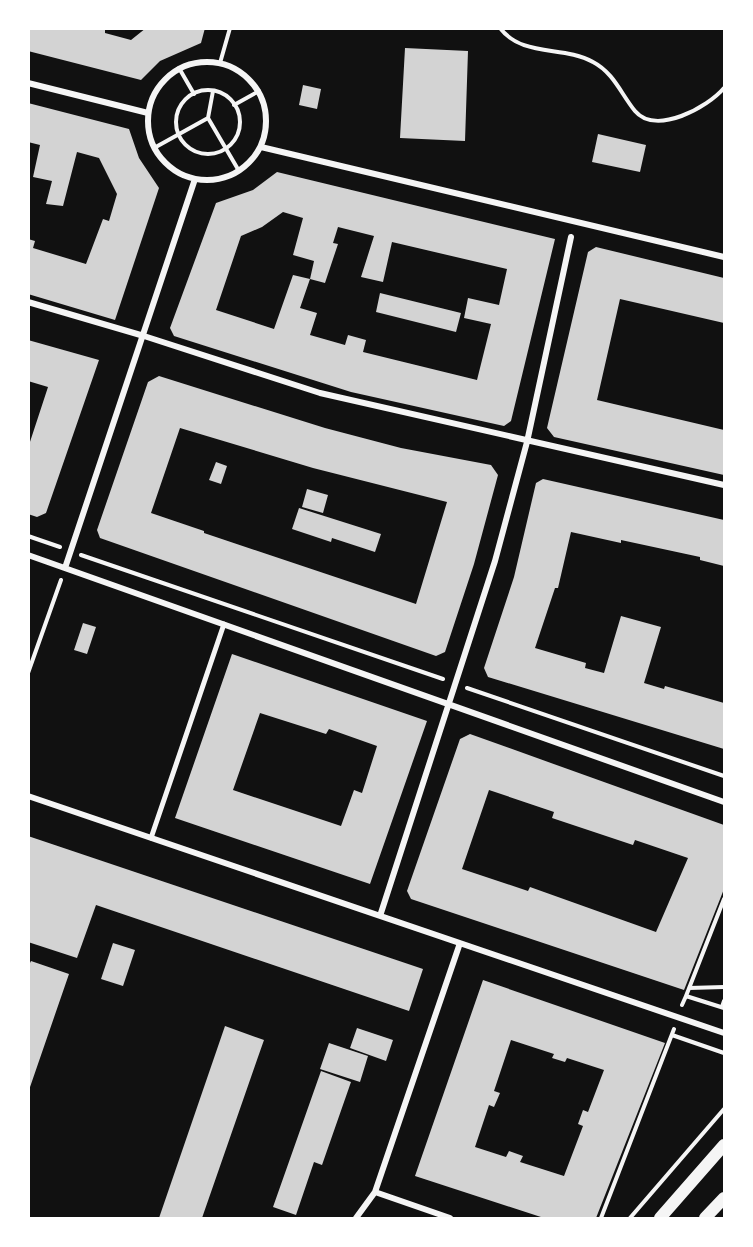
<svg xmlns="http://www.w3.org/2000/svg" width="753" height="1247" font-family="'Space Grotesk',sans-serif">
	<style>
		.building { fill: #d3d3d3; fill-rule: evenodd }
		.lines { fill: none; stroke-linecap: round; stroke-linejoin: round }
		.path { stroke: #f5f5f5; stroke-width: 4 }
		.pedestrian { stroke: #f5f5f5; stroke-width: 5 }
		.minor { stroke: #f5f5f5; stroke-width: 6 }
		.secondary { stroke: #f5f5f5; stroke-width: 12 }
	</style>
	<rect width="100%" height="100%" fill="#111"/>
	<path class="building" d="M 28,28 L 105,28 L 105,33 L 131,40 L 146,28 L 205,28 L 201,43 L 160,61 L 141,80 L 28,51 Z
		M 405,48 L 468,51 L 465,141 L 400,138 Z
		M 303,85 L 321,89 L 317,109 L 299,105 Z
		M 28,103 L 129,129 L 139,158 L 159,188 L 115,320 L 28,294 L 28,239 L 35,241 L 33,248 L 86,264 L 103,219 L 109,221 L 117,194 L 99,158 L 77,152 L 63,206 L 46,204 L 52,181 L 33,177 L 40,145 L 28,142 Z
		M 598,134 L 646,145 L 640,172 L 592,162 Z
		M 277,172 L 555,239 L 511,421 L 504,426 L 351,392 L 174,336 L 170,328 L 216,203 L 253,190 ZM 283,212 L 303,218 L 293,255 L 314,261 L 310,279 L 325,283 L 338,244 L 333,243 L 338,227 L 374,236 L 361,277 L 383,282 L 392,242 L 507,269 L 499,305 L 468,298 L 464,318 L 491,324 L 477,380 L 363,352 L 366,340 L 348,335 L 345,345 L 310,335 L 317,313 L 300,308 L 310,279 L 293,275 L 274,329 L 216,310 L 241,236 L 262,227 Z
		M 596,247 L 724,278 L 724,323 L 620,299 L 597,400 L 724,430 L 724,475 L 554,437 L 547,428 L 588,252 Z
		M 380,293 L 461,313 L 456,332 L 376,312 Z
		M 28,340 L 99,360 L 46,513 L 37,517 L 28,514 L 28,448 L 48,387 L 28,381 Z
		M 159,376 L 325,428 L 401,448 L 491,465 L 498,475 L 474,564 L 445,652 L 436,656 L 100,538 L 97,530 L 148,382 ZM 180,428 L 313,468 L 447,502 L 416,604 L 204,533 L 204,531 L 151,513 Z
		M 216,462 L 227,466 L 221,484 L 209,480 Z
		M 543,479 L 724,520 L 724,566 L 700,560 L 700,557 L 621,540 L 621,543 L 571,532 L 558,588 L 555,588 L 535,648 L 586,663 L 585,668 L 604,673 L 621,616 L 661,627 L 644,683 L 664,689 L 665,686 L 724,703 L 724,749 L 488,677 L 484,668 L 514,577 L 536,483 Z
		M 307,489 L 328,495 L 323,513 L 302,507 Z
		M 299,508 L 381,534 L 375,552 L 332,538 L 331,542 L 292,529 Z
		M 83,623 L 96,627 L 87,654 L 74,650 Z
		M 232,654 L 427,721 L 370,884 L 175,818 ZM 260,713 L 326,734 L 329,729 L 377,746 L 362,793 L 354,790 L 341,826 L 233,790 Z
		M 470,734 L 724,825 L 724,889 L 684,990 L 411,899 L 407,891 L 460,739 ZM 489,790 L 554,812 L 552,818 L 633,845 L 635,840 L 688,858 L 656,932 L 530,887 L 528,891 L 462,869 Z
		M 28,836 L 423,969 L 409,1011 L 96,905 L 77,958 L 28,942 Z
		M 113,943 L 135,950 L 123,986 L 101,979 Z
		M 31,961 L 69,974 L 29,1090 L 28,967 Z
		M 483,980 L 665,1043 L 596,1218 L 544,1218 L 415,1176 ZM 511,1040 L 554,1054 L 552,1058 L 565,1062 L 567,1058 L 604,1070 L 588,1112 L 583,1110 L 578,1124 L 583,1126 L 564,1176 L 520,1162 L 523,1156 L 509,1151 L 506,1157 L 475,1147 L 489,1105 L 494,1107 L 500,1093 L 494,1091 Z
		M 225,1026 L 264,1040 L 258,1057 L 202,1218 L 159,1218 Z
		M 357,1028 L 393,1040 L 386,1061 L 350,1048 Z
		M 329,1043 L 368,1056 L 360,1082 L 320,1069 Z
		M 321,1071 L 351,1082 L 322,1165 L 314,1162 L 296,1215 L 273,1207 Z"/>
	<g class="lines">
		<path class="path" d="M 500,28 C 523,58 563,45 593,62 C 614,73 621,94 635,111 C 656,136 708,107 724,88
			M 220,63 L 230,28
			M 179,68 L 194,94
			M176 122a32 32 0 1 1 64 0a32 32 0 1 1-64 0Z
			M 234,105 L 259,91
			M 208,118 L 213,91
			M 154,148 L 208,118 L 239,171
			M 28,536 L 60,547
			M 81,555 L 443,679
			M 28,673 L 61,580
			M 467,688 L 724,776
			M 689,988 L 724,987
			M 686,996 L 724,899
			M 682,1005 L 686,996 L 724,1008
			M 722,1007 L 724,1001
			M 672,1035 L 724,1053
			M 601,1218 L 674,1029
			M 630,1218 L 724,1109"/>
		<path class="pedestrian" d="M 151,838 L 224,624"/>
		<path class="minor" d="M148 121a59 59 0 1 1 118 0a59 59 0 1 1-118 0Z
			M 28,83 L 148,113
			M 261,147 L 724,257
			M 28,302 L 144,336 L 320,393 L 724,485
			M 28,555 L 724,802
			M 65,568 L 195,179
			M 28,796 L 724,1033
			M 380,916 L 495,561 L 527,442 L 571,237
			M 375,1192 L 450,1218
			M 356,1218 L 375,1192 L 460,943"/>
		<path class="secondary" d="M 660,1218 L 724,1145
			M 705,1218 L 724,1198"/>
	</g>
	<rect width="753" height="1247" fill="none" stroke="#ffffff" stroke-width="60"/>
</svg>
